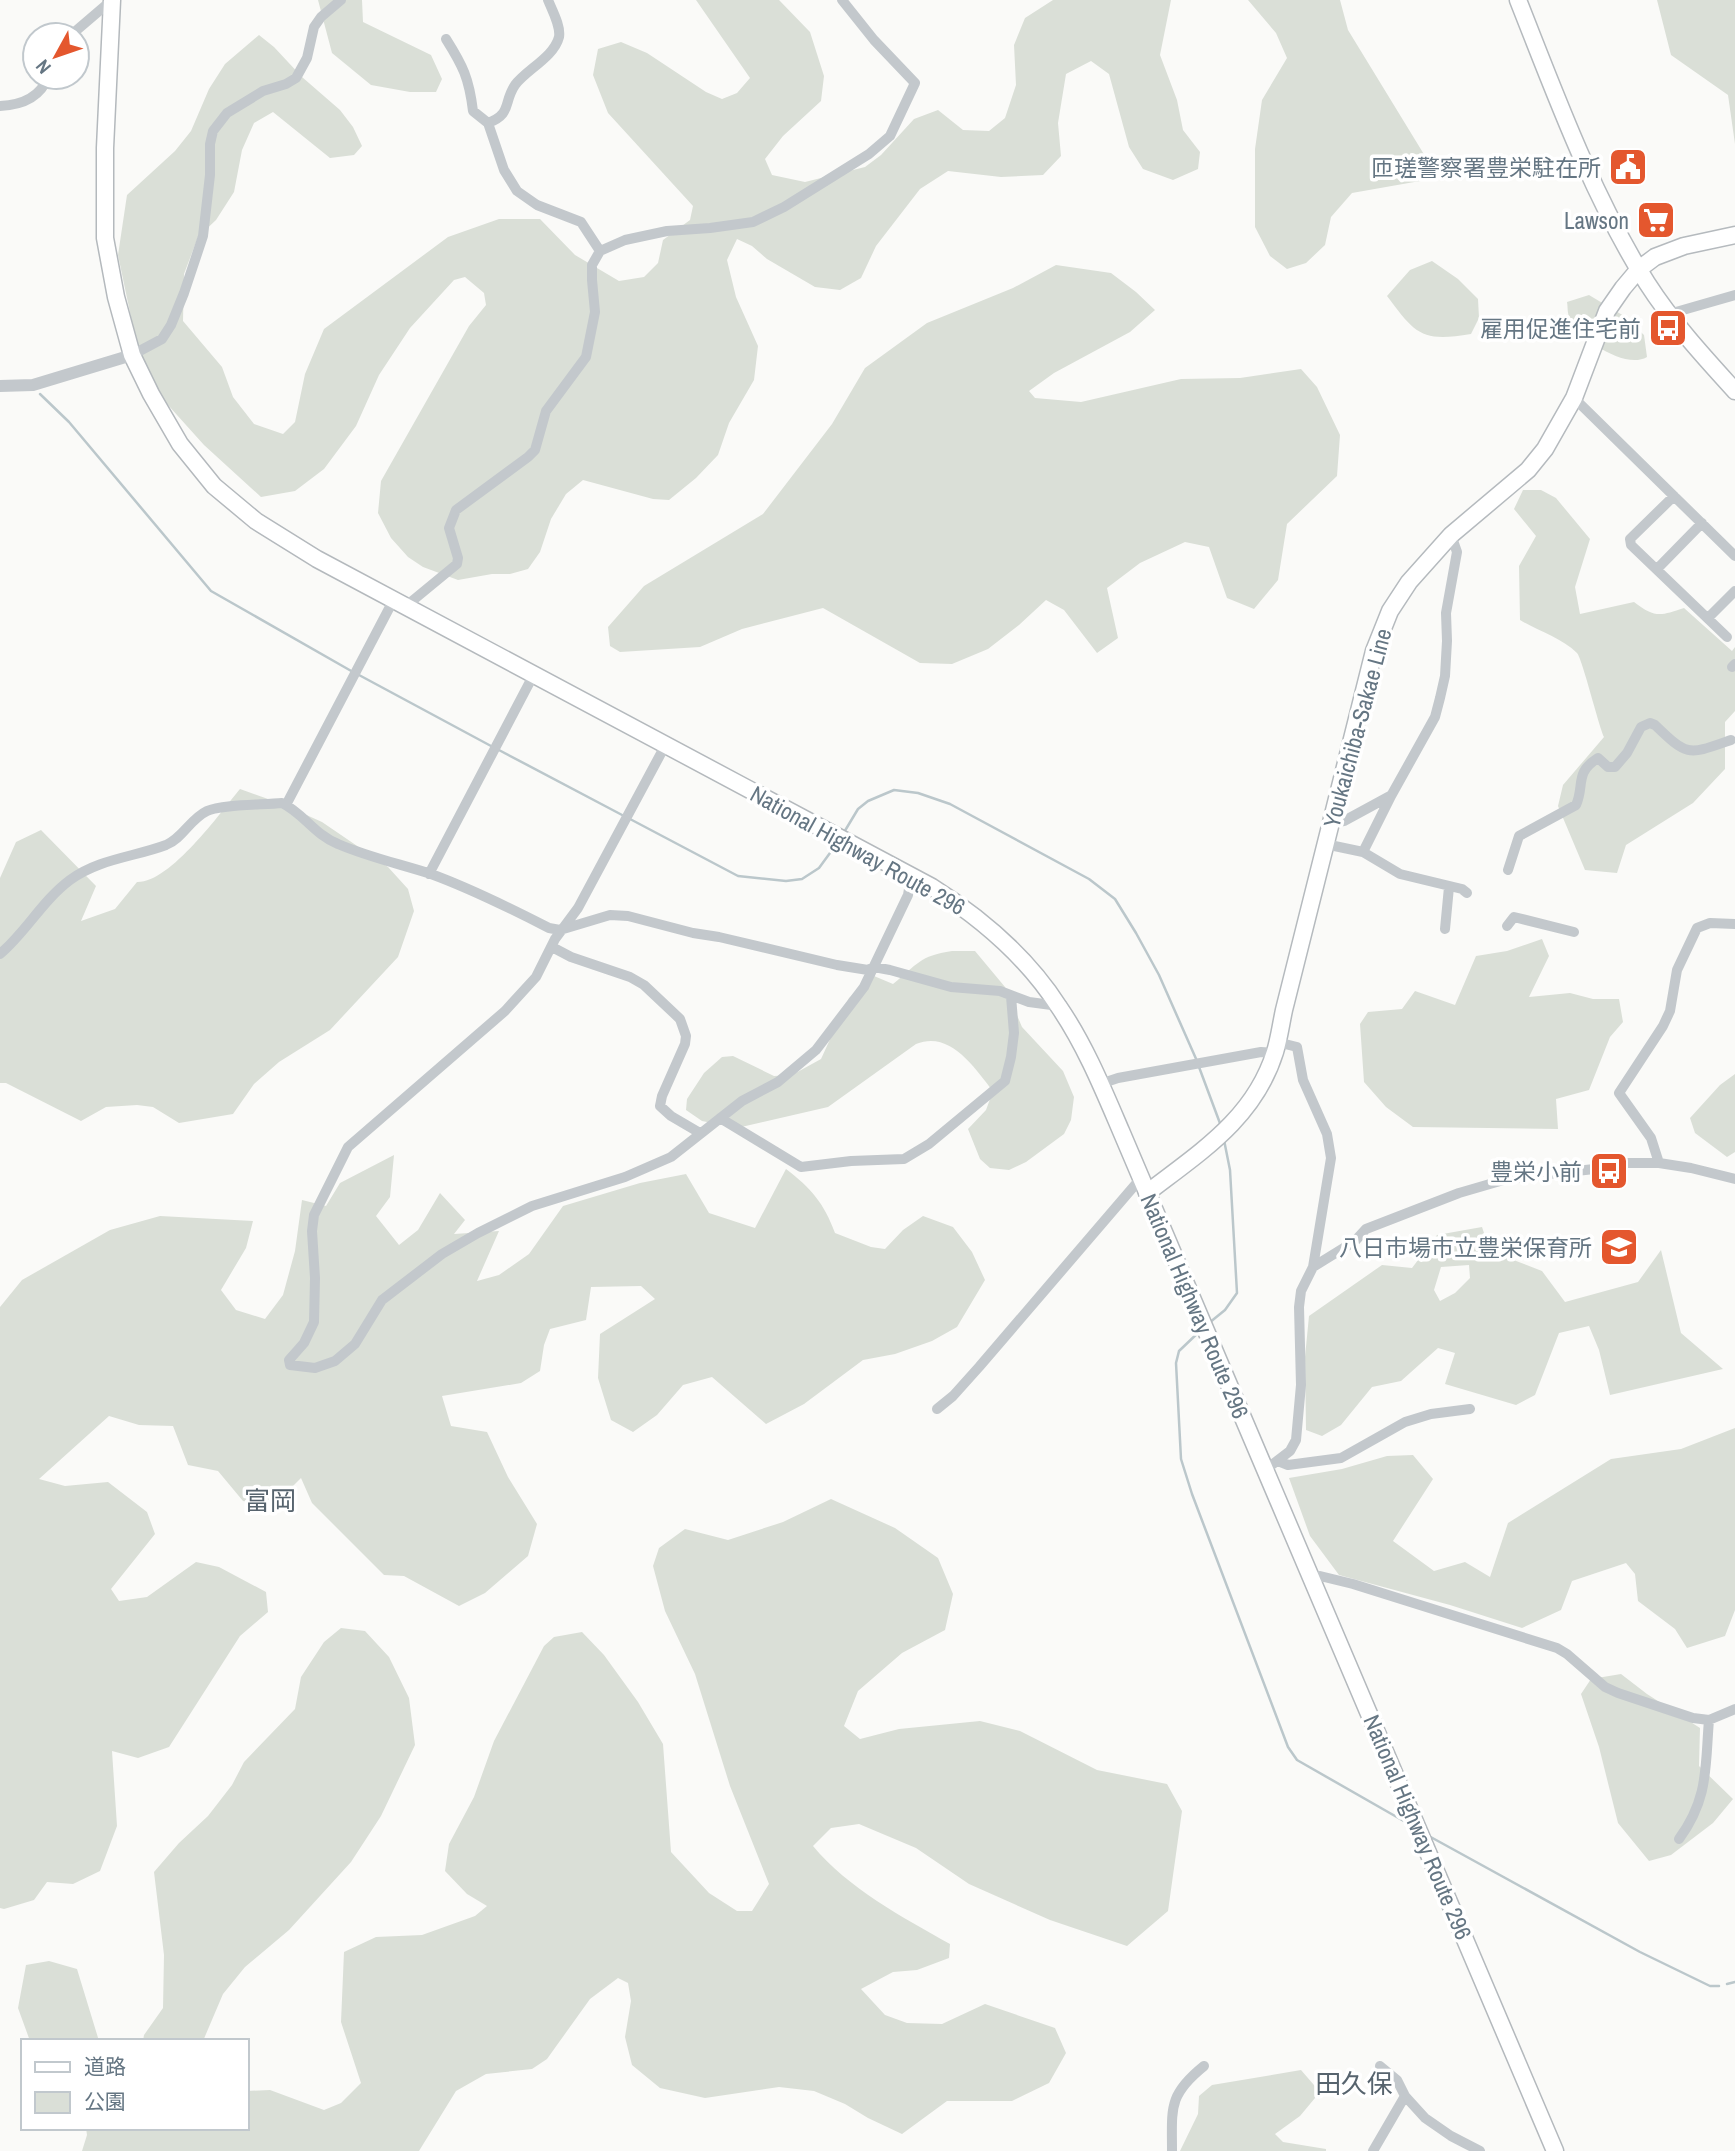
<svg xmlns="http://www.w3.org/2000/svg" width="1735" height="2151" font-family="'Archivo Narrow','Noto Sans JP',sans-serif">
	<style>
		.green { fill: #dadfd7; fill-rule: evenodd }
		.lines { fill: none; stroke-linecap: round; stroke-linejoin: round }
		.stream { stroke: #bbc7cb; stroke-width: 2.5 }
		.primary-casing { stroke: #b5babe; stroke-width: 19 }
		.trunk-casing { stroke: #b4b9bd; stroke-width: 19 }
		.minor { stroke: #c3c8cc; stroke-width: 10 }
		.tertiary { stroke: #c3c8cc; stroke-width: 12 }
		.primary { stroke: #fff; stroke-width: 16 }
		.trunk { stroke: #fff; stroke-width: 16 }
		.labels { text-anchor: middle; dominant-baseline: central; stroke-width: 7; stroke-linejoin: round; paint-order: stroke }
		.poi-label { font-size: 23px; fill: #657683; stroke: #fff; text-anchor: end }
		.street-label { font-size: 23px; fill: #657683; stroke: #fff }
		.quarter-label { font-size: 26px; fill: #57646e; stroke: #fff }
	</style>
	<rect width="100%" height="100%" fill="#fafaf8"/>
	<path class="green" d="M 318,0 L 362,0 L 363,22 L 431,55 L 442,79 L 436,92 L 410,92 L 371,85 L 332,53 Z
		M 696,0 L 779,0 L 810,32 L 824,76 L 821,101 L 783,136 L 765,159 L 772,175 L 805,182 L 865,167 L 881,155 L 914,119 L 938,110 L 963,130 L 989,131 L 1005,118 L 1016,85 L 1014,45 L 1025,18 L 1053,0 L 1171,0 L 1160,55 L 1177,100 L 1183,130 L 1200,152 L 1198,169 L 1173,180 L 1143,169 L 1129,147 L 1109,74 L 1091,61 L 1066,74 L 1058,123 L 1061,156 L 1043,175 L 1001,177 L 948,171 L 920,189 L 876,246 L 861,278 L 840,290 L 815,287 L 767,259 L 752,246 L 737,239 L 727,260 L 736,297 L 758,346 L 754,380 L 729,423 L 718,455 L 696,478 L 669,500 L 653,499 L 583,480 L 566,494 L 551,519 L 540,552 L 528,569 L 510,574 L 492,574 L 458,580 L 423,567 L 408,557 L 391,538 L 378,513 L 381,481 L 469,326 L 486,305 L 484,293 L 465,277 L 454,280 L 410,328 L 379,375 L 356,426 L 324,469 L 295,491 L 261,497 L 204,445 L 159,395 L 140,360 L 118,255 L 127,195 L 175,151 L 191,131 L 209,89 L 225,64 L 259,35 L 274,47 L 302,77 L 340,110 L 353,127 L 362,146 L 354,155 L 330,158 L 273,112 L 254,123 L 242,150 L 234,192 L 216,220 L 198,237 L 184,274 L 183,321 L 222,367 L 233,397 L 254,424 L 283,434 L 295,422 L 305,374 L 324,329 L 448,237 L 499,219 L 540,219 L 575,255 L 619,281 L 644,277 L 658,263 L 663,240 L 690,220 L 693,206 L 608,113 L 593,75 L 598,49 L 621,42 L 647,53 L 706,92 L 722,99 L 737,93 L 750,78 Z
		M 1248,0 L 1340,0 L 1348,30 L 1425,156 L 1431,174 L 1420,181 L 1352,193 L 1331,217 L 1325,245 L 1306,263 L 1287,269 L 1270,256 L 1255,227 L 1255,149 L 1262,100 L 1287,58 L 1276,33 Z
		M 1657,0 L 1735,0 L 1735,144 L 1728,95 L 1671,55 Z
		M 1432,261 L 1458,279 L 1478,299 L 1479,318 L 1471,334 C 1422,342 1416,335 1387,296 L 1410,270 Z
		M 1056,265 L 1111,273 L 1136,292 L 1155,310 L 1130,332 L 1054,373 L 1029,391 L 1035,398 L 1081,402 L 1181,379 L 1240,378 L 1301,369 L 1317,387 L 1340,435 L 1337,476 L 1287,524 L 1278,580 L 1254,609 L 1227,598 L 1209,547 L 1185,542 L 1140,563 L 1107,588 L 1118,638 L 1097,653 L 1064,610 L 1046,600 L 1019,625 L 988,649 L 952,664 L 920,663 L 823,608 L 742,629 L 700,647 L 620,652 L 610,646 L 608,627 L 644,586 L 763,514 L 832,424 L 865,368 L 927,323 L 1013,288 Z
		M 1589,295 L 1624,316 L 1644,335 L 1647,357 C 1625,370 1580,339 1570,318 C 1567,314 1568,307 1567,302 Z
		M 1523,490 L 1541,490 L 1556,498 L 1590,539 L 1575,587 L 1580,614 L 1634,602 C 1655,618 1660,616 1684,608 L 1732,651 L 1735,647 L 1735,711 L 1725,722 L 1725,769 L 1693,803 L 1626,845 L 1617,873 L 1585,870 L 1558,806 L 1563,785 L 1604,737 C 1598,723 1582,658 1577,653 C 1562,638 1538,631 1520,620 L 1519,566 L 1536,536 L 1514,509 Z
		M 240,789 L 282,804 L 322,822 L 388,867 L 408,889 L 414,911 L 398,957 L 330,1030 L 279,1062 L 254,1084 L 233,1114 L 179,1123 L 153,1107 L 137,1105 L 106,1107 L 81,1121 L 6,1083 L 0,1083 L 0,878 L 16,842 L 41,830 L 96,886 L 81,921 L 115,909 L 137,882 C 170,883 220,813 240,789 Z
		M 1542,939 L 1549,956 L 1529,997 L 1570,993 L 1593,999 L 1619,999 L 1623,1022 L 1610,1037 L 1589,1090 L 1556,1099 L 1558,1129 L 1413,1127 L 1386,1107 L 1364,1082 L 1360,1024 L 1368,1012 L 1402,1009 L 1415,991 L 1455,1005 L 1476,956 L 1507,951 Z
		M 952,951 L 975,951 L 1005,987 L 1022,1027 L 1063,1071 L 1074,1097 L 1071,1120 L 1064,1134 L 1026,1162 L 1009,1170 L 990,1168 L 980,1159 L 968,1129 L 986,1110 L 993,1091 C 974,1067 950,1030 916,1044 L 828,1107 L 737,1128 L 702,1121 L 686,1110 L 687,1099 L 704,1073 L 722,1057 L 733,1056 L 774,1076 L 792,1075 L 821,1059 L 849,998 L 874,976 L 893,984 C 918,964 919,956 952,951 Z
		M 1735,1074 L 1735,1152 L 1727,1157 L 1695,1133 L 1690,1118 L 1720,1085 Z
		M 394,1155 L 390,1197 L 376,1216 L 399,1245 L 418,1230 L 440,1193 L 465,1220 L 454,1234 L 499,1231 L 477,1281 L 499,1275 L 529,1254 L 563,1206 L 640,1183 L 686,1174 L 709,1213 L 755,1228 L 786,1169 C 811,1188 824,1203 835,1233 L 871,1247 L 885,1249 L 903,1230 L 923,1216 L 953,1227 L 972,1252 L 985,1280 L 957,1327 L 932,1341 L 895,1354 L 863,1360 L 804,1404 L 766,1424 L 712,1377 L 683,1385 L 657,1415 L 633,1432 L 611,1420 L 598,1378 L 600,1334 L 655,1299 L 641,1286 L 591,1287 L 586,1320 L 550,1329 L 544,1345 L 540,1371 L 521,1383 L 442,1396 L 451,1426 L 487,1432 L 508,1477 L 537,1524 L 528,1556 L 485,1593 L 459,1606 L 404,1576 L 384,1575 L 312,1503 L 301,1478 L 273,1506 L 243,1501 L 218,1471 L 188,1465 L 173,1426 L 139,1425 L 109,1416 L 39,1479 L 65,1486 L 108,1482 L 147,1512 L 155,1534 L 111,1589 L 119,1601 L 147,1597 L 196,1562 L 219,1567 L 266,1592 L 268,1612 L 240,1636 L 169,1747 L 138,1758 L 112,1751 L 117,1826 L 100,1871 L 73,1884 L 47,1882 L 34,1900 L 4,1909 L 0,1908 L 0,1307 L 22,1280 L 110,1230 L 160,1216 L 253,1221 L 246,1248 L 221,1290 L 236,1310 L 265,1319 L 283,1295 L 295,1251 L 302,1200 L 326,1206 L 340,1183 Z
		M 1482,1227 L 1490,1251 L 1542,1271 L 1565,1302 L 1638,1282 L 1661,1250 L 1681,1333 L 1723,1369 L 1610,1395 L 1599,1350 L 1589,1326 L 1559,1333 L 1535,1395 L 1516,1405 L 1445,1384 L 1455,1353 L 1438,1348 L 1401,1381 L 1372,1387 L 1341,1425 L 1322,1436 L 1306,1430 L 1305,1357 L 1309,1316 L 1382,1265 L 1412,1268 L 1437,1235 ZM 1469,1265 L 1470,1278 L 1455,1293 L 1440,1301 L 1434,1290 L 1441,1267 Z
		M 1735,1428 L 1735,1610 L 1725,1636 L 1687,1648 L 1675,1629 L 1638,1601 L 1635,1574 L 1626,1563 L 1572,1581 L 1561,1610 L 1522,1628 L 1450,1605 L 1339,1575 L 1310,1536 L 1289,1478 L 1342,1469 L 1387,1456 L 1413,1455 L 1433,1479 L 1393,1541 L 1434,1571 L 1465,1562 L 1490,1577 L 1508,1523 L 1611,1459 L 1681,1449 Z
		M 831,1499 L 895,1528 L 938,1558 L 953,1594 L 945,1630 L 902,1653 L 858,1691 L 844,1726 L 860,1739 L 899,1729 L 980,1721 L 1020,1731 L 1097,1770 L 1167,1784 L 1182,1811 L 1168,1911 L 1127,1946 L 1050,1920 L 969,1884 L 916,1848 L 859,1824 L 831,1828 L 813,1846 C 849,1889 902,1917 950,1944 L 949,1958 L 917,1970 L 893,1972 L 861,1989 L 885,2015 L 907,2023 L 942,2024 L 985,2004 L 1055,2028 L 1066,2053 L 1049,2083 L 1012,2101 L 947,2101 L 902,2134 L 868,2118 L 845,2104 L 814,2091 L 779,2087 L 705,2098 L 660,2088 L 632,2065 L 625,2037 L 631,2001 L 628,1983 L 618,1978 L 590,1999 L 547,2059 L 532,2069 L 486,2074 L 456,2091 L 419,2151 L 82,2151 L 87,2135 L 86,2128 L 247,2128 L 247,2091 L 270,2090 L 324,2110 L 341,2103 L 361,2083 L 341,2022 L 344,1952 L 376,1937 L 422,1935 L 475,1916 L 487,1906 L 467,1894 L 445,1871 L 449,1844 L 474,1797 L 494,1741 L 544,1646 L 554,1637 L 582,1632 L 604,1655 L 638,1702 L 663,1744 L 671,1852 L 709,1893 L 737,1911 L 752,1911 L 769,1884 L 730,1786 L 695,1674 L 665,1611 L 653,1566 L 659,1548 L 685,1529 L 728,1540 L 783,1522 Z
		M 341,1628 L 365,1631 L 389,1657 L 409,1698 L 415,1745 L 381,1816 L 351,1862 L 289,1930 L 245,1967 L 223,1994 L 203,2041 L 143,2041 L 144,2035 L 163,2008 L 164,1955 L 154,1872 L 179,1843 L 208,1816 L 232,1785 L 244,1762 L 295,1709 L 301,1677 L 324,1642 Z
		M 1621,1674 L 1647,1694 L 1700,1728 L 1699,1766 L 1733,1799 L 1713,1823 L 1671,1855 L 1649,1861 L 1618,1823 L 1599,1747 L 1581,1694 L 1591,1679 Z
		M 49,1961 L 77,1969 L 99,2041 L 30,2041 L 18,2008 L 26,1965 Z
		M 1301,2070 L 1320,2092 L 1300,2116 L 1275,2134 L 1283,2142 L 1326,2149 L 1326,2151 L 1180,2151 L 1198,2114 L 1199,2096 L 1212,2085 Z"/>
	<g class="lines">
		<path class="stream" d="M 40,394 L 69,422 L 211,591 L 353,672
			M 359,675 L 491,746
			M 497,749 L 624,816
			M 630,819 L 738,876 L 786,881 L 802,879 L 819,868 L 838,842
			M 843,834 L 858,809 L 868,801 L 894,790 L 918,793 L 950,804 L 1089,879 L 1115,899 L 1136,933 L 1159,975 L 1197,1061
			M 1199,1067 L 1221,1126
			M 1209,1323 L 1225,1310 L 1237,1293 L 1230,1170 L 1224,1140
			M 1201,1330 L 1179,1351 L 1176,1363 L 1181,1459 L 1192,1494 L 1288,1747 L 1297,1760 L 1409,1824
			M 1427,1835 L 1640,1952 L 1710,1986 L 1719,1986
			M 1727,1984 L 1735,1982"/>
		<defs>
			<path id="primary" d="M 1518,0 C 1556,96 1592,195 1647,283 C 1672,322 1704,357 1735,391
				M 1147,1193 C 1200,1152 1254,1119 1275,1052 C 1279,1039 1281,1024 1284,1010 L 1374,651 L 1390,611 L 1409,582 L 1451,535 L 1528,470 L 1545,449 L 1574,398 L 1607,311 L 1623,288 L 1639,269 L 1655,257 L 1684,246 L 1735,235"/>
			<path id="trunk" d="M 112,0 L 105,148 L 105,238 L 116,297 L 132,355 L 151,394 L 180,444 L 214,486 L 256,521 L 317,559 L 932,887 C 981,918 1027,957 1059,1007 C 1085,1045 1103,1089 1121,1131 L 1555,2151"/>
		</defs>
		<use href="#primary" class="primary-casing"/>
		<use href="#trunk" class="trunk-casing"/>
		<path class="minor" d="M 71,35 L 112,0
			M 446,39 C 463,66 469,78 473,111 L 488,123 L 504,170 L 517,191 L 537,205 L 581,222 L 600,251
			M 0,106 C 21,105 40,98 48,77
			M 488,123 C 512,114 503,103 515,85 C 526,70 554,57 559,37 C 561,26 552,10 548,0
			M 1669,314 L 1735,295
			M 132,355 L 162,339 L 171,325 L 184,293 L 203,236 L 210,175 L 210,144 L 213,131 L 227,113 L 263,91 L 286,84 L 296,78 L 307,58 L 314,27 L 321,17 L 341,0
			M 1574,398 L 1735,556
			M 1674,496 L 1630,539 L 1631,545 L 1727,637
			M 1657,569 L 1702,523
			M 406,606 L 457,564 L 458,558 L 449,528 L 456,510 L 528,457 L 535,450 L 546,411 L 586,357 L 595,312 L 592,280 L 592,265 L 600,251 L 625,240 L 667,231 L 710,228 L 753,222 L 784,207 L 869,154 L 890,136 L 915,83 L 874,40 L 842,0
			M 1708,618 L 1735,591
			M 1732,667 L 1735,664
			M 666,744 L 578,908 L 555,939 L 536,977 L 505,1011 L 348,1147 L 314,1215 L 312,1231 L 315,1278 L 314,1322 L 304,1343 L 289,1360 L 290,1365 L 315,1368 L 335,1361 L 355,1344 L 382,1300 L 442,1254 L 478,1233 L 532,1206 L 625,1177 L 671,1157 L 742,1101 L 778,1082 L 816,1050 L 864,987 L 908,895 L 911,876
			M 286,805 L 394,599
			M 1331,823 L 1344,821 L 1390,796
			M 1325,844 L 1363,852 L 1400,874 L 1462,889 L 1467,893
			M 1363,852 L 1391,796 L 1435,717 L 1440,698 L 1445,676 L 1447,641 L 1446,613 L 1457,552 L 1451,535
			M 1508,870 L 1519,836 L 1576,805 C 1585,785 1574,773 1598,758 L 1608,767 L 1615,767 L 1627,753 L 1641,727 L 1650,723 L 1655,725 C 1688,757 1688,755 1731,740
			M 429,874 L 534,674
			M 1507,926 L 1514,917 L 1574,932
			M 1445,929 L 1449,887
			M 552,947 L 571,957 L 630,977 L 644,985 L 680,1019 L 686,1036 L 685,1044 L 662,1096 L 660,1106 L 671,1116 L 700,1133
			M 0,954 C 26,932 42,901 70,880 C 98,859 134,857 166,845 C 183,838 190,819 207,811 C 222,804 263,805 282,803 C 303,813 315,835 338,844 C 368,857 400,864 431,874 C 472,889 510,908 549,928 L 560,930 L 610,915 L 628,916 L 693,933 L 719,937 L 837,965 L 868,970 L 874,967 L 890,970 L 951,987 L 1000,991 L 1029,1002 L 1059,1006
			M 1100,1084 L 1118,1078 L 1261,1052 L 1275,1053
			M 720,1118 L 801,1167 L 851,1161 L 904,1159 L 929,1144 L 1005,1081 L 1011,1057 L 1014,1033 L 1011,996
			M 1659,1163 L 1651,1138 L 1619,1093 L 1663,1026 L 1670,1011 L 1677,970 L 1697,928 L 1710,923 L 1735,924
			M 1313,1267 L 1355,1241 L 1366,1229 L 1459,1193 L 1507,1179 L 1594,1169 L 1614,1163 L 1659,1163 L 1691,1168 L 1735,1179
			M 937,1409 L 953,1396 L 979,1367 L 1141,1178
			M 1278,1461 L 1288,1465 L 1341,1458 L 1405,1422 L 1431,1414 L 1470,1409
			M 1265,1470 L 1290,1451 L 1296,1440 L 1301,1385 L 1299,1307 L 1301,1291 L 1313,1267 L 1331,1158 L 1327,1134 L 1303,1080 L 1297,1047 L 1277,1042
			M 1311,1579 L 1320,1576 L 1353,1584 L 1557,1648 L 1567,1654 L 1605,1687 L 1618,1693 L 1693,1718 L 1709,1720 L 1735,1709
			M 1679,1839 C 1709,1798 1705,1767 1709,1720
			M 1380,2066 L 1397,2080 L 1405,2096 L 1425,2118 L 1451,2136 L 1480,2151
			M 1172,2151 C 1172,2108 1168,2095 1204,2066
			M 1373,2151 L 1405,2096"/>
		<path class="tertiary" d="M 0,386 L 33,385 L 132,355"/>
		<use href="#primary" class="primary"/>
		<use href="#trunk" class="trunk"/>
	</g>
	<defs>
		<symbol id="civic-square" viewBox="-11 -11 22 22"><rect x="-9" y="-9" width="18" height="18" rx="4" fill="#e4572e" stroke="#fff"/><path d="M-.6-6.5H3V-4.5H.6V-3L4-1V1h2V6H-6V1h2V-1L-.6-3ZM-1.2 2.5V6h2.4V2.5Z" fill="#fff"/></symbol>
		<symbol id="supermarket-square" viewBox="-11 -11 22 22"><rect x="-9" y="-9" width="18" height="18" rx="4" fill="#e4572e" stroke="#fff"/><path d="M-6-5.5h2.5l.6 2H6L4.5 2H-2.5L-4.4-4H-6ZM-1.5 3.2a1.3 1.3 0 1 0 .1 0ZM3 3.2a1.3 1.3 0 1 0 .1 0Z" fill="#fff"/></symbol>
		<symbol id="bus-square" viewBox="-11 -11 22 22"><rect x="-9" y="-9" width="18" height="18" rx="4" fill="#e4572e" stroke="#fff"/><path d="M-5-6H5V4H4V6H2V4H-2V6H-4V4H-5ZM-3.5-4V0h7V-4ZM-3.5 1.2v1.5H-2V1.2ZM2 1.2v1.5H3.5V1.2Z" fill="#fff"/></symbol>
		<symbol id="school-square" viewBox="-11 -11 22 22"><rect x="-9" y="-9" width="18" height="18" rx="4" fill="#e4572e" stroke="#fff"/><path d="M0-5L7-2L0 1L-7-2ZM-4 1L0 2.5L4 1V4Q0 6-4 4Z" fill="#fff"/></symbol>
	</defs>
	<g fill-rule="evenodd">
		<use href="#civic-square" x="1606" y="145" width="44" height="44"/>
		<use href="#supermarket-square" x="1634" y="198" width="44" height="44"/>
		<use href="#bus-square" x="1646" y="306" width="44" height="44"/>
		<use href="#bus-square" x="1587" y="1149" width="44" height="44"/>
		<use href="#school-square" x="1597" y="1225" width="44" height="44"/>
	</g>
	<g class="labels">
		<g class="poi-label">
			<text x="1601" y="167">匝瑳警察署豊栄駐在所</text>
			<text x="1629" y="220">Lawson</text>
			<text x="1641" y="328">雇用促進住宅前</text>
			<text x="1582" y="1171">豊栄小前</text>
			<text x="1592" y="1247">八日市場市立豊栄保育所</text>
		</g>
		<g class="street-label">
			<text transform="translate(1357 728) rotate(-75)">Youkaichiba-Sakae Line</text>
			<text transform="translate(858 850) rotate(29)">National Highway Route 296</text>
			<text transform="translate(1195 1306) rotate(67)">National Highway Route 296</text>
			<text transform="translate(1418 1827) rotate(67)">National Highway Route 296</text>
		</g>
		<g class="quarter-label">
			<text x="270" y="1500">富岡</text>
			<text x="1354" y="2083">田久保</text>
		</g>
	</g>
	<rect x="21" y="2039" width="228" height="91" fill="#ffffff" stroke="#c1c8cd" stroke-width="2"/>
	<rect x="35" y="2062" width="35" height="10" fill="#ffffff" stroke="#c1c8cd" stroke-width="2"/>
	<text x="84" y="2074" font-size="21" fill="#657683">道路</text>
	<rect x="35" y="2092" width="35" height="21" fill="#dadfd7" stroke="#c1c8cd" stroke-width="2"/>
	<text x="84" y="2109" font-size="21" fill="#657683">公園</text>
	<g transform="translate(56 56) rotate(230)"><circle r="33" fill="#ffffff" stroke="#c1c8cd" stroke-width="2"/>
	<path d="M0-5L12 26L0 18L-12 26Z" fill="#e4572e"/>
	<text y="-10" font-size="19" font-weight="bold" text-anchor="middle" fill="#657683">N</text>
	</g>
</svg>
